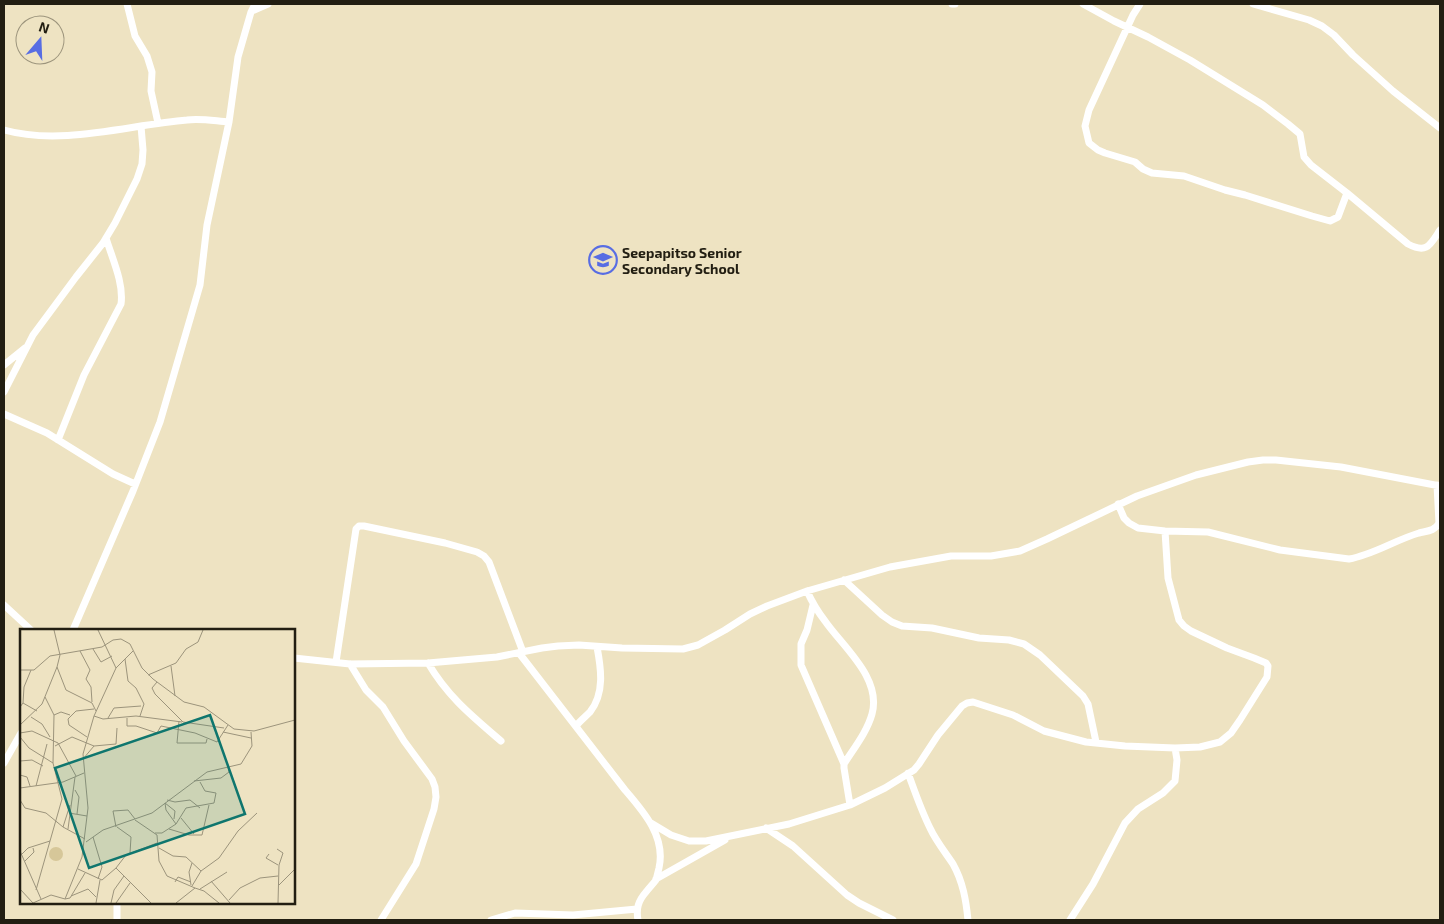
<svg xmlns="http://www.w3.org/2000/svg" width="1444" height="924" font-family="'Exo 2',sans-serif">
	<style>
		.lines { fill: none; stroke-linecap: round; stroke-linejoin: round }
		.minor { stroke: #fff; stroke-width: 7 }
		.labels { text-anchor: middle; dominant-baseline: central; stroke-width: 5; stroke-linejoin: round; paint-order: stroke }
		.poi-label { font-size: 14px; font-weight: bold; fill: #221e12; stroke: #eee3c2; text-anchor: start }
		.inset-road { fill: none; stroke: #9c947c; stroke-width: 1 }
		.view { fill: #0f766e; fill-opacity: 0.15; stroke: #0f766e; stroke-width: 2.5 }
		.inset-edge { fill: none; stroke: #221e12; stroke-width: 2.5 }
	</style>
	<rect width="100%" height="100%" fill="#eee3c2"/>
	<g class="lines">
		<path class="minor" d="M 127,4 L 135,36 L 147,56 L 152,72 L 151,91 L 158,123
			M 952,4 L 955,4
			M 1083,4 L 1114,21 L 1148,37 L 1190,60 L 1263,105 L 1288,124 L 1300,134 L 1304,157 L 1311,165 L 1347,193 L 1408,244 C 1427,254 1430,245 1440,230
			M 1140,4 L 1133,15 L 1089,110 L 1085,126 L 1089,143 L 1098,150 L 1105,153 L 1135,162 L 1143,169 L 1152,173 L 1184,176 L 1225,190 L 1245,195 L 1312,216 L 1330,221 L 1338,217 L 1347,193
			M 1253,4 L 1309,20 L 1322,26 L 1334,35 L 1353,55 L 1393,91 L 1440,128
			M 252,11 L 268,4
			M 4,130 C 62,146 128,125 187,120 C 200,118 215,121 229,122
			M 4,365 L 25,348
			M 4,392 L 33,335 L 76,277 L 103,243 L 115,223 L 137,179 L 142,164 L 143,150 L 141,126
			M 4,414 L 47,433 L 113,474 L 135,484
			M 58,440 L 84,375 L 121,304 C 124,283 112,258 106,238
			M 1118,504 L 1124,518 L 1129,523 L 1138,528 L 1165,531 L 1208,532 L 1280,550 L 1349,559 C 1373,555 1395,540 1419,533 C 1427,531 1435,531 1439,523 L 1437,485
			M 844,580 L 882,615 L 892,622 L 902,626 L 932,628 L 979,638 L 1009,640 L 1024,644 L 1040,655 L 1083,696 L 1088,704 L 1096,742
			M 807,591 C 812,602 818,612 825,621 C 843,647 882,678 872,714 C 867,732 854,748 844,764
			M 4,605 L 31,630
			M 813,605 L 807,630 L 801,644 L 801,665 L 844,764 L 844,768 L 850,805
			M 73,630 L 133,491 L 160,422 L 200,285 L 207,225 L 229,122 L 238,57 L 251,12 L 255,4
			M 519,653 L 625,790 C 644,812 666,837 659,868 C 658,872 657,876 656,880 C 653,884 649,888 646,892 C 638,901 636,909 638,920
			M 294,658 L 350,664 L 428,663 L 497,657 L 542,648 L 558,646 L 579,645 L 622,648 L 683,649 L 698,645 L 725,630 L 750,614 L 767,606 L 807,591 L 890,567 L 951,556 L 991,556 L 1020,551 L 1047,539 L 1137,496 L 1196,475 L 1248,462 L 1263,460 L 1276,460 L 1341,467 L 1440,486
			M 336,662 L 356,529 L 359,526 L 364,526 L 445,543 L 477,552 L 484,556 L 489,562 L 523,652
			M 428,663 C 448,697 472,716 501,741
			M 350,664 L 366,690 L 383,707 L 404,741 L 432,779 L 435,787 L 436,797 L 434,809 L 416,864 L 381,920
			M 576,726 C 580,721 585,717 590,712 C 605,693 601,668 597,647
			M 4,763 L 21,733
			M 908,773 C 915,792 921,810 930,828 C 936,841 945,852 953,864 C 963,882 966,900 968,920
			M 651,823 L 671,835 L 689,841 L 706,841 L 789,824 L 850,805 L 885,788 L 914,770 L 919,764 L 938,735 L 962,706 L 967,703 L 973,702 L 1013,715 L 1044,731 L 1086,742 L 1125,746 L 1175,748 L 1200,747 L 1220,742 L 1231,733 L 1240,720 L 1267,677 L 1268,666 L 1266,663 L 1254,658 L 1227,648 L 1191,631 L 1184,626 L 1179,620 L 1168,578 L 1165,531
			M 766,828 L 793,846 L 847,895 L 859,903 L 893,920
			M 656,879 L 725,840
			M 117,920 L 117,903
			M 491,920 L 515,913 L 573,915 L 637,909
			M 1070,920 L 1093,884 L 1125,823 L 1138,809 L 1163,793 L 1175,781 L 1177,760 L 1175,748"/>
	</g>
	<defs>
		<symbol id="school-ring" viewBox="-11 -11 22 22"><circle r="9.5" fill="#eee3c2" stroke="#586de3" stroke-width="1.5"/><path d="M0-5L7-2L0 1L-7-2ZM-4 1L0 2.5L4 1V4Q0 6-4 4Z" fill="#586de3"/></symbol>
	</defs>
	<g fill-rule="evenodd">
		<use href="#school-ring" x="587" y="244" width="32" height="32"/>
	</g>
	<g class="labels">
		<g class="poi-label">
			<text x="622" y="252">Seepapitso Senior<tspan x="622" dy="16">Secondary School</tspan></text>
		</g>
	</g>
	<g transform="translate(20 629)">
		<rect width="275" height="275" fill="#eee3c2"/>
		<path d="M29 225a7 7 0 1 1 14 0a7 7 0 1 1-14 0Z" fill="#d6c799"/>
		<path class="inset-road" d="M 73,20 L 81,33 L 92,27M 60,22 L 70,41 L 66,50 L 71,58 L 72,73M 105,30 L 108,52 L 116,59 L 124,75 L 120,87M 151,37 L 155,67M 37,38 L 46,61 L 72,74 L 76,82M 96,39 L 113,22M 0,41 L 14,41 L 30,27 L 82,18 L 93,11 L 101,10 L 110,15 L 122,39 L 133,50 L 164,73 L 184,78 L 214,100 L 234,102 L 275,91M 128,46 L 156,34 L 166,20 L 178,13 L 183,1M 137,53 L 132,59 L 135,65 L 163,93 L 204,99M 3,74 L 4,58 L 11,41M 0,78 L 3,74 L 17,82M 34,86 L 41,83 L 50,86M 74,87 L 83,90 L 116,87 L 162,93M 11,88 L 22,95 L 30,108M 88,89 L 94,79 L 121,77M 107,89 L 107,97 L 116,97 L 137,104 L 141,97 L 175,104 L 197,113 L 208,96M 159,92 L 157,114 L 186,114 L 187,110M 0,96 L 22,75 L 37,38 L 40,26 L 34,1M 203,103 L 231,109M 0,104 L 12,102 L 38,114 L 56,147M 0,108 L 9,119 L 33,134M 67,108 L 49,96 L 48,90 L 56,82 L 74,80M 35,117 L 52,108 L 74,117 L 63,130M 74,117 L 96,115 L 97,99M 0,132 L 12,131 L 23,137M 0,146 L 7,148 L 10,157M 174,152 L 201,149 L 209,143 L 208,138M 16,157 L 27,115M 0,159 L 43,153 L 64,144M 55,161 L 59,168 L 57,185M 0,171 L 5,179 L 26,184 L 43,198 L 65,210M 147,171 L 155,173 L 170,171 L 180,179M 145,174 L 146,181 L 156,195M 145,174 L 155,182 L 154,190M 49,184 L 67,187M 161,189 L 174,205M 115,191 L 137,206 L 139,232 L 147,247 L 175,259M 43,198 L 50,176M 96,198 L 93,182 L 108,181 L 115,190M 97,198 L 111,208 L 110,224M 48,200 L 55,148M 149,200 L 169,206 L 182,206 L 189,176M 135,204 L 142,204 L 156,195 L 166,179 L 194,174 L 196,164 L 185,162 L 180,153M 73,208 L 82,238 L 78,250M 66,213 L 83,201 L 132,184 L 187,143 L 221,135 L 232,117 L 231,103M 139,219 L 153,227 L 166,228 L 181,242M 257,220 L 263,224 L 259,236 L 258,274M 0,222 L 21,270M 2,225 L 8,219 L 30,212M 249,225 L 246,229 L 258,236M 5,232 L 14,223 L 13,219M 96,239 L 106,226 L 137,214M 58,240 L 82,251 L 96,239 L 131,274M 191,252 L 210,274M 155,253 L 158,248 L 171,253M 171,256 L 169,243 L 172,234M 259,256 L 275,240M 172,257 L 181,242 L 199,229 L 218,202 L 237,184M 0,260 L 13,274M 180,260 L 207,243M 16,261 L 42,170 L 33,134 L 34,86 L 25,68M 51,267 L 68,260 L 76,268M 45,270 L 50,269 L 65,244M 209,271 L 220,259 L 240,249 L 258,247M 13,274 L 31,266 L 45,270 L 62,228 L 68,179 L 63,125 L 74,87 L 96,39 L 78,1M 76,274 L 80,251M 91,274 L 94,261 L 104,247M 96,274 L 110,254M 156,274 L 175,259 L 184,262 L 199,274"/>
		<path class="view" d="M 190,86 L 225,185 L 69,239 L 35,139 Z"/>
		<rect width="275" height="275" class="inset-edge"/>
	</g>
	<rect width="1444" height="924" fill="none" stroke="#221e12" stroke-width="10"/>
	<g transform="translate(40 40) rotate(19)"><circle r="24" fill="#eee3c2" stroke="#9c947c"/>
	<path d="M0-4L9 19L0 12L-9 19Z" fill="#586de3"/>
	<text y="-8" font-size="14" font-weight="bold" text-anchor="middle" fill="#221e12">N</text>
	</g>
</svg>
